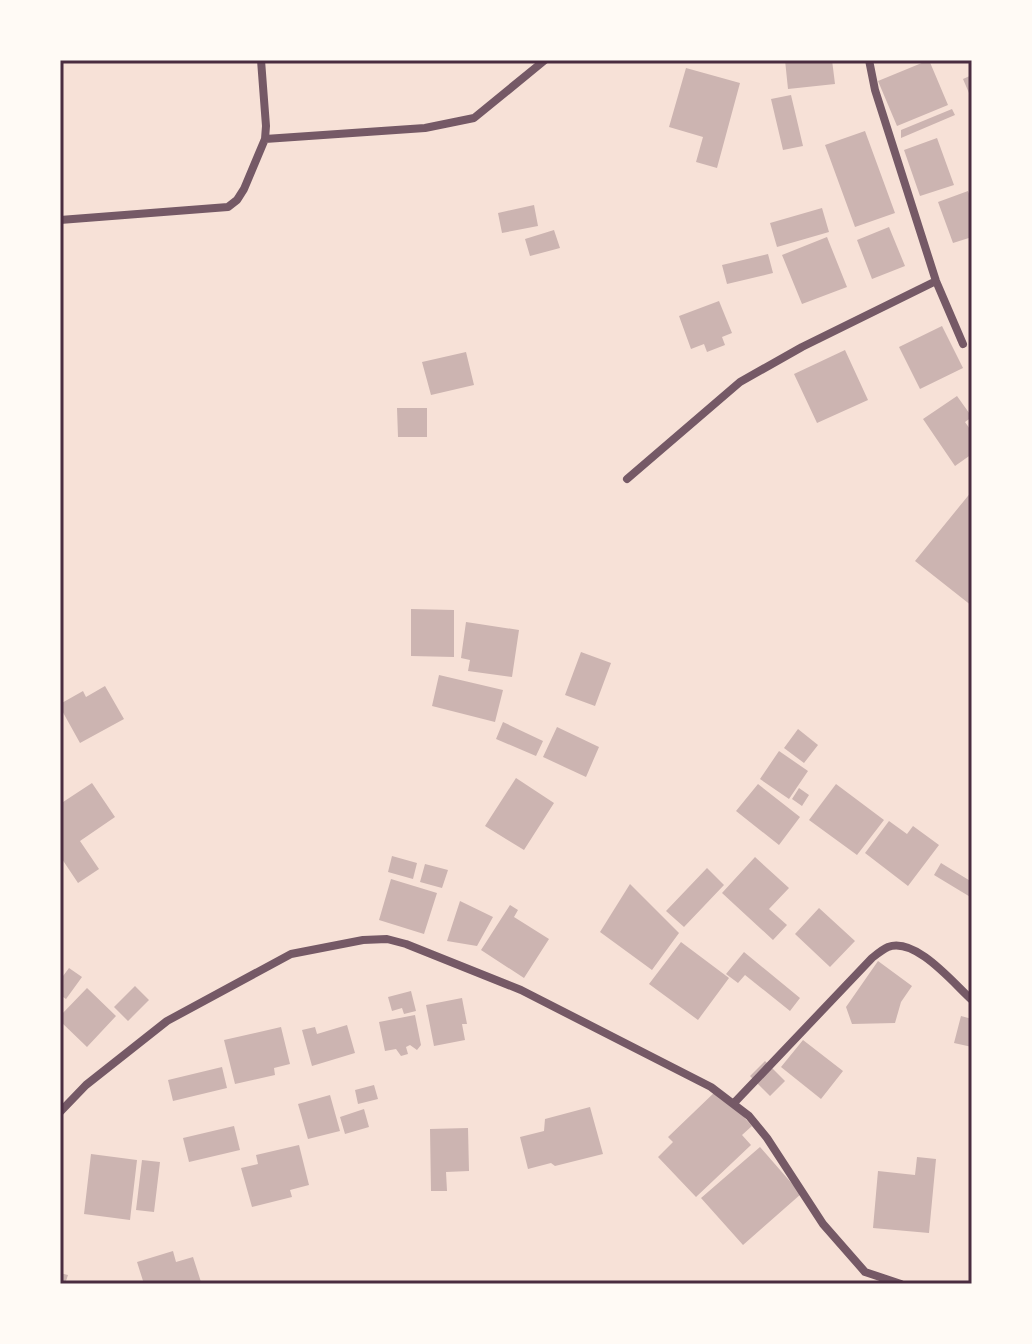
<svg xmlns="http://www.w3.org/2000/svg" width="1032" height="1344" font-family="'PT Sans',sans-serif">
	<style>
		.building { fill: #ccb4b1 }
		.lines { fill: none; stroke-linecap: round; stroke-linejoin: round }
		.minor { stroke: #755966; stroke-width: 8 }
		.neatline { fill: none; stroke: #4a2c40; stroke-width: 3 }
	</style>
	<rect width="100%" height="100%" fill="#f7e1d7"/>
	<path class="building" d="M 785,60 L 832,60 L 835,84 L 788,89 Z
		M 929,60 L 948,105 L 897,126 L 878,81 Z
		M 686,68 L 740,83 L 717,168 L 696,162 L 703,137 L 669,127 Z
		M 972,75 L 972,100 L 963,79 Z
		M 791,95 L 803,146 L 783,150 L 771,99 Z
		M 952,109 L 955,115 L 901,138 L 901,130 Z
		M 865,131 L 895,213 L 855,227 L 825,145 Z
		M 937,138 L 954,185 L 920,196 L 904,150 Z
		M 968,191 L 972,202 L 972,237 L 953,243 L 938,202 Z
		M 534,205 L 538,226 L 502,233 L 498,213 Z
		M 822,208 L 829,232 L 777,247 L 770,223 Z
		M 889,227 L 905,266 L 872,279 L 857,240 Z
		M 554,230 L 560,248 L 530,256 L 525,239 Z
		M 827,237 L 847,287 L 802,304 L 782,255 Z
		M 768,254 L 773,273 L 727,284 L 722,265 Z
		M 719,301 L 732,333 L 722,337 L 725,345 L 707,352 L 704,344 L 691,349 L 679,316 Z
		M 942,326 L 963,368 L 920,389 L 899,347 Z
		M 845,350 L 868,400 L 817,423 L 794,374 Z
		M 466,352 L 474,385 L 431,395 L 422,362 Z
		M 957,396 L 972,417 L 965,422 L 972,432 L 972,454 L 955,466 L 923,419 Z
		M 397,408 L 427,408 L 427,437 L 398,437 Z
		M 972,491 L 972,606 L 915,561 Z
		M 411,609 L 454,610 L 454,657 L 411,656 Z
		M 466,622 L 519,630 L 512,677 L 468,671 L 470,660 L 461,658 Z
		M 581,652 L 611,663 L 595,706 L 565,695 Z
		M 439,675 L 503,690 L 495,722 L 432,706 Z
		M 105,686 L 124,719 L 80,743 L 60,707 L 60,704 L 83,691 L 86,697 Z
		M 503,722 L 543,741 L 536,756 L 496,739 Z
		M 557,727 L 599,747 L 586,777 L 543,757 Z
		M 798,729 L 818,745 L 804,763 L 784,748 Z
		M 779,751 L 808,771 L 789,799 L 760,779 Z
		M 516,778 L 554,803 L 524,850 L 485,826 Z
		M 92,783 L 115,817 L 80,841 L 99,869 L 78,883 L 60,856 L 60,804 Z
		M 758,784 L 800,817 L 779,845 L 736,811 Z
		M 836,784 L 884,820 L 857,855 L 809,820 Z
		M 799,788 L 809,795 L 802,806 L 792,799 Z
		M 889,821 L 907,834 L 913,826 L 939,845 L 908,886 L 865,853 Z
		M 392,856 L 417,863 L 413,879 L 388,872 Z
		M 755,857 L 789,888 L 769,909 L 787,925 L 773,940 L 722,893 Z
		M 941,863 L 972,882 L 972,898 L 934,875 Z
		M 425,864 L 448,870 L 442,888 L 420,882 Z
		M 707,868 L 724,885 L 684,927 L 666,911 Z
		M 391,879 L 437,893 L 424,934 L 379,920 Z
		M 630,884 L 679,933 L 652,970 L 600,932 Z
		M 460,901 L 493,917 L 477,946 L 447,941 Z
		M 510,905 L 518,910 L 514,917 L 549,939 L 524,978 L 481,950 Z
		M 819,908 L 855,941 L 830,967 L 795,934 Z
		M 681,942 L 729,978 L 698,1020 L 649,984 Z
		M 744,952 L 800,998 L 790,1011 L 745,975 L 738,983 L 726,974 Z
		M 878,961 L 912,986 L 901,1002 L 895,1023 L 852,1024 L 846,1007 Z
		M 69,968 L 82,977 L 66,999 L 60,995 L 60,980 Z
		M 135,986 L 149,1000 L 128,1021 L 114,1007 Z
		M 87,988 L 116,1016 L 87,1047 L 60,1021 L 60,1016 Z
		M 411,991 L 416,1011 L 404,1014 L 402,1008 L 392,1011 L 388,997 Z
		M 462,998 L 467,1024 L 462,1024 L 465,1040 L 434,1046 L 426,1005 Z
		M 415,1015 L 421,1045 L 417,1050 L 410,1045 L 406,1047 L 408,1054 L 401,1056 L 396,1049 L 385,1051 L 379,1022 Z
		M 961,1016 L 972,1019 L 972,1047 L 954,1043 Z
		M 347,1025 L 355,1053 L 312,1066 L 302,1030 L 315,1027 L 317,1034 Z
		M 281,1027 L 290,1064 L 274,1068 L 275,1075 L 235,1084 L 224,1040 Z
		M 803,1040 L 843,1071 L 821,1099 L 781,1067 Z
		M 765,1061 L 785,1081 L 770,1096 L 750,1076 Z
		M 222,1067 L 227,1088 L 173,1101 L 168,1080 Z
		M 374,1085 L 378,1099 L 358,1104 L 355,1090 Z
		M 718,1089 L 752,1126 L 742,1135 L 751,1145 L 696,1197 L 658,1157 L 673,1142 L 668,1137 Z
		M 330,1095 L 340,1131 L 308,1139 L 298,1104 Z
		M 590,1107 L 603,1154 L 555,1166 L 551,1163 L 528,1169 L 520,1137 L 544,1131 L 545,1119 Z
		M 364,1109 L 369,1127 L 345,1134 L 340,1117 Z
		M 234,1126 L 240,1150 L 189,1162 L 183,1138 Z
		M 468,1128 L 469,1171 L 446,1172 L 447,1191 L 431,1191 L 430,1129 Z
		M 299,1145 L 309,1185 L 290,1190 L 292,1197 L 252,1207 L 241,1168 L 258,1164 L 256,1155 Z
		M 760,1147 L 801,1194 L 743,1245 L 701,1198 Z
		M 91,1154 L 137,1160 L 130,1220 L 84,1214 Z
		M 917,1157 L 936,1159 L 929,1233 L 873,1228 L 878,1171 L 915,1175 Z
		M 142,1160 L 160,1162 L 154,1212 L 136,1210 Z
		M 173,1251 L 176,1262 L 193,1257 L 201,1282 L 195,1284 L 144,1284 L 137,1262 Z
		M 60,1273 L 68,1275 L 65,1284 L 60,1284 Z"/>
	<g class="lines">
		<path class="minor" d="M 869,60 L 875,90 L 936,281 L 963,344
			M 265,139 L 425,128 L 474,118 L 545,60
			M 60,220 L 228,207 L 237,200 L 244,189 L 265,139 L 266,126 L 261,60
			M 627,479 L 740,382 L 802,347 L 936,281
			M 734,1103 L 872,958 C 877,954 883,949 888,947 C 916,937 953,983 972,1000
			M 60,1112 L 86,1085 L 167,1021 L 291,954 L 363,940 L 387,939 L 406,944 L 521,990 L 711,1087 L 749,1116 L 767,1138 L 823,1224 L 865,1272 L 901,1284"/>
	</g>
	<rect width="1032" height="1344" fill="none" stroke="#fffaf5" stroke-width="124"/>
	<rect x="62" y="62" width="908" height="1220" class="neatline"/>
</svg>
